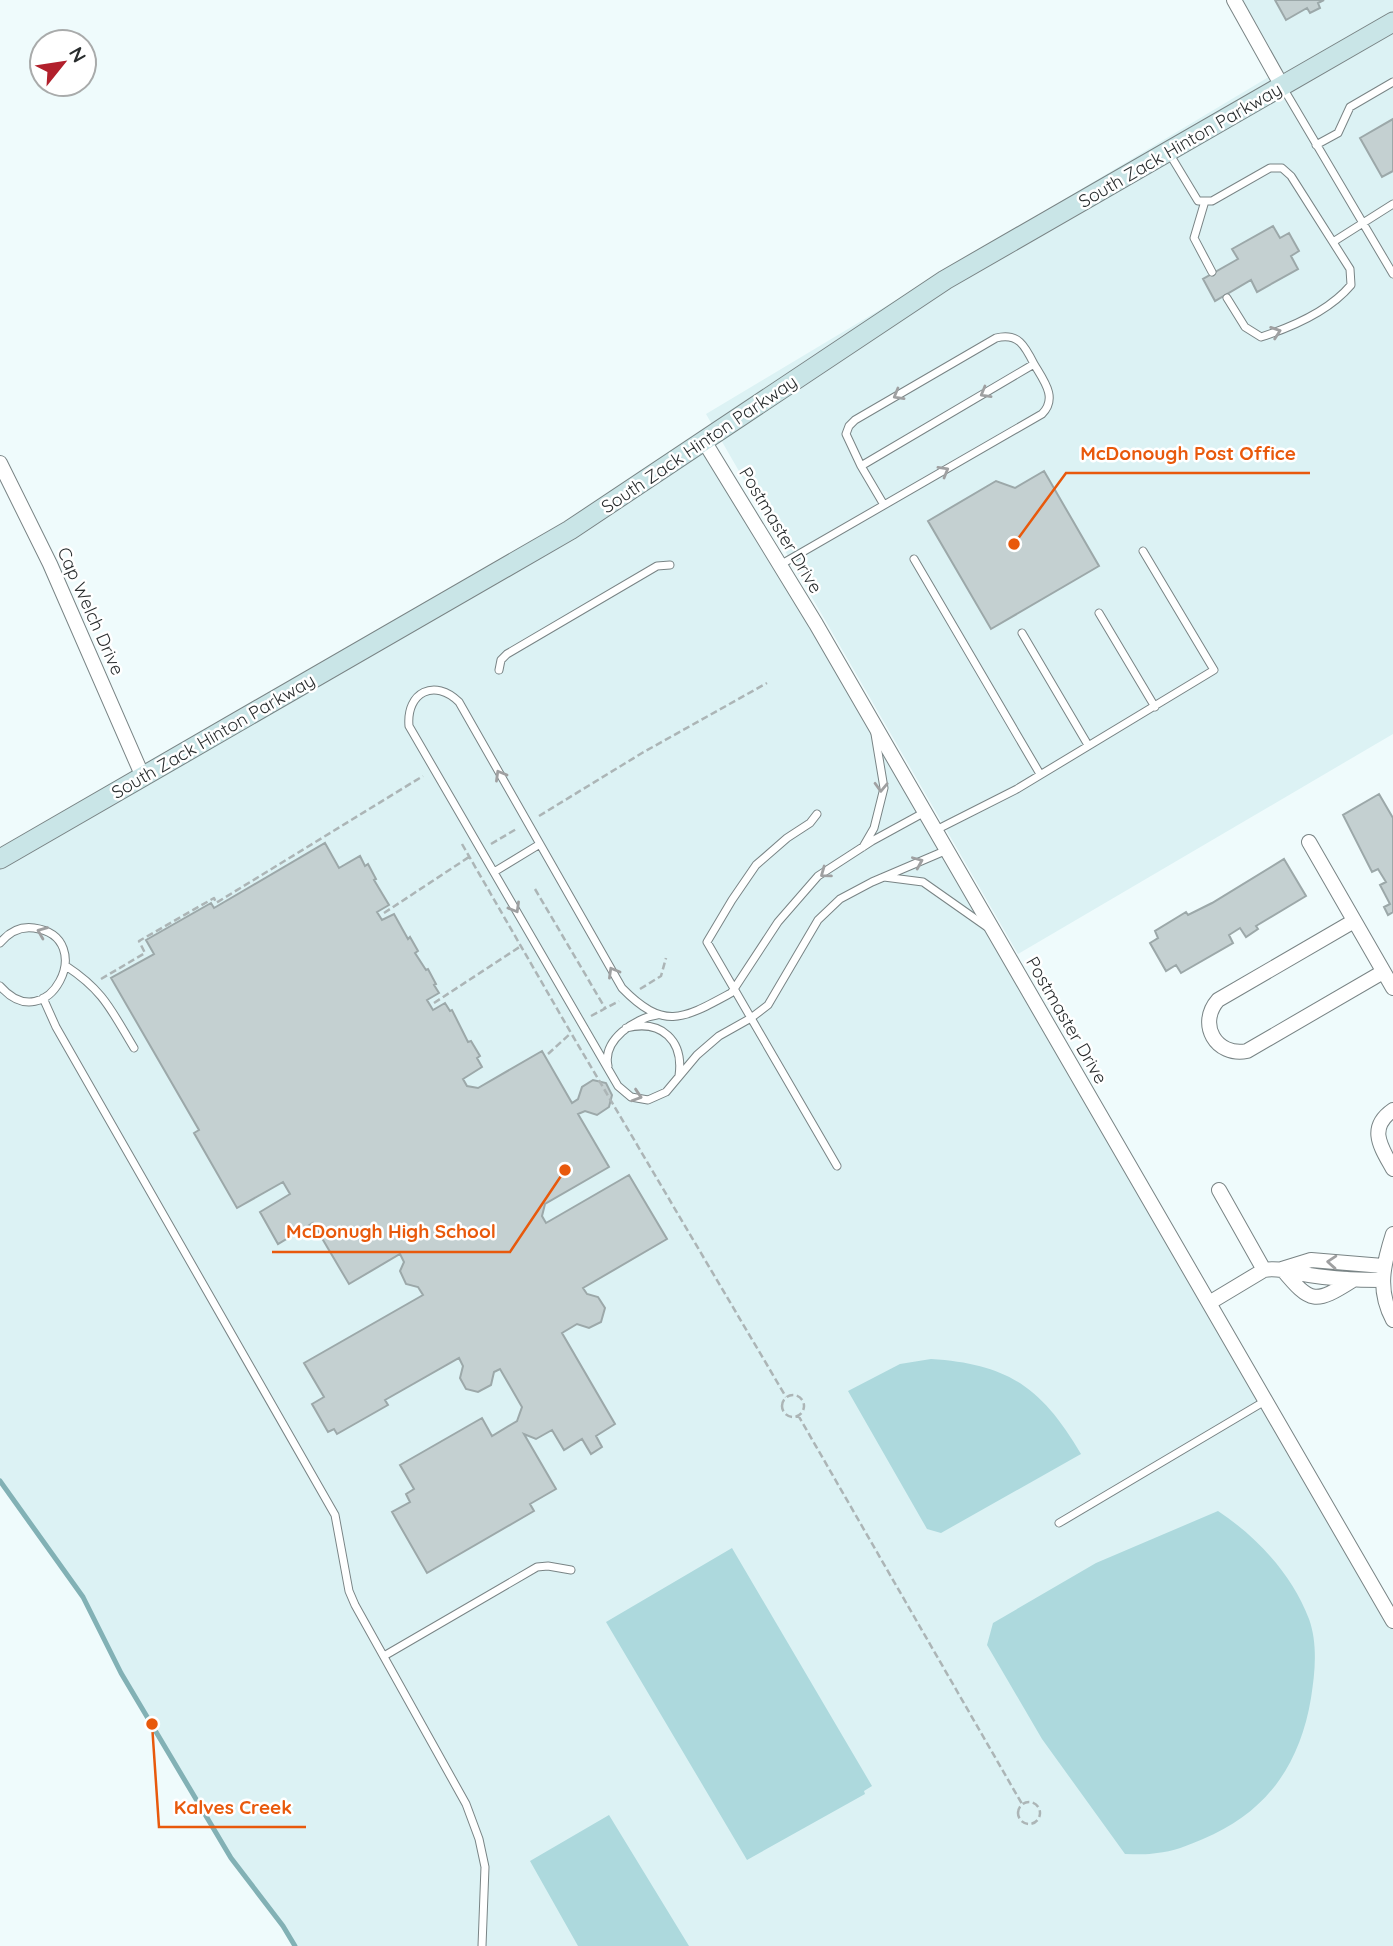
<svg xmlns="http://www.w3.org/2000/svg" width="1393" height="1946" font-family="Quicksand,sans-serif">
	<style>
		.built { fill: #dcf2f4 }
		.green { fill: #add9dd }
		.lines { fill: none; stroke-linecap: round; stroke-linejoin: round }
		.stream { stroke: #82b1b5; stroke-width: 5 }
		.building { fill: #c4d0d1; stroke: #9ca8a9; stroke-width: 2 }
		.service-casing { stroke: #798485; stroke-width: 9 }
		.minor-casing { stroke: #798485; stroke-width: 16 }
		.secondary-casing { stroke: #798485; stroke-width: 21 }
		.path { stroke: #acb5b6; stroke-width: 2.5; stroke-dasharray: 7 3.5; stroke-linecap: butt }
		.service { stroke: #fff; stroke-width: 7 }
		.minor { stroke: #fff; stroke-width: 14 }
		.secondary { stroke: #c9e5e7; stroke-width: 19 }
		.oneway { stroke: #9fa0a1 }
		.labels { text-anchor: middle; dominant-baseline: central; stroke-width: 5; stroke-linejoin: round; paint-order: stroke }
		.street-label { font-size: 18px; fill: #292d2e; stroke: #fff }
		.leader { fill: none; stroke: #e8590c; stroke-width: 2.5 }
		.callout-dot { fill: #e8590c; stroke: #fff; stroke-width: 2.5 }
		.callout-label { font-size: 19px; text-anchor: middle; font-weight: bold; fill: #e8590c; stroke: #fff; stroke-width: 5; stroke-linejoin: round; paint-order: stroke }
	</style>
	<rect width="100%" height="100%" fill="#effbfc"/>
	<path class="built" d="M 1234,0 L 1393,0 L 1393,734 L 1018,954 L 706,414 L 1277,72 Z
		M 704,441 L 1393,1622 L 1393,1946 L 295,1946 L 283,1926 L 231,1858 L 121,1673 L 83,1597 L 0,1481 L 0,860 Z"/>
	<path class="green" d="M 931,1359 C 1009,1364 1042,1388 1081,1454 L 941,1533 L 927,1529 L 848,1391 L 900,1364 Z
		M 1218,1511 C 1257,1537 1292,1574 1309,1619 C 1318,1644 1315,1673 1311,1698 C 1300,1765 1266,1813 1203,1839 C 1189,1845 1172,1852 1157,1853 C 1147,1855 1136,1854 1125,1854 L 1042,1739 L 987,1645 L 993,1623 L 1096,1563 Z
		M 732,1548 L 872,1786 L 864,1791 L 865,1794 L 747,1860 L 606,1622 Z
		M 609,1815 L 689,1946 L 578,1946 L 530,1861 Z"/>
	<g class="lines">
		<path class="stream" d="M 0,1481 L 83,1597 L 121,1673 L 231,1858 L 283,1926 L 295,1946"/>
	</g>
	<path class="building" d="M 1275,0 L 1324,0 L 1318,3 L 1320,8 L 1310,13 L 1307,8 L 1286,20 Z
		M 1393,119 L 1393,171 L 1382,177 L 1360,138 Z
		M 1273,226 L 1280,238 L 1289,233 L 1299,251 L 1291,256 L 1298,269 L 1257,292 L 1251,280 L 1215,301 L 1203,279 L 1238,259 L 1232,249 Z
		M 1044,471 L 1099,566 L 991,629 L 928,521 L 996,481 L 1015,488 Z
		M 1379,794 L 1393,818 L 1393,912 L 1388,915 L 1384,907 L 1390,904 L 1380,885 L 1386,882 L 1378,869 L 1372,872 L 1343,815 Z
		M 325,843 L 339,868 L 360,856 L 365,866 L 368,864 L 376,879 L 374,880 L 389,905 L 377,912 L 382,920 L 394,914 L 408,939 L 410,937 L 418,951 L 415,953 L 426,970 L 428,969 L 436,984 L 434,985 L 439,993 L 427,1000 L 433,1010 L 445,1003 L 450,1011 L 452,1010 L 468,1042 L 471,1041 L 480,1056 L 477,1058 L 482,1067 L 463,1079 L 467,1086 L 478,1088 L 542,1051 L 572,1103 L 578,1099 L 582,1087 L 593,1080 L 606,1083 L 612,1095 L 609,1107 L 597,1115 L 585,1111 L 578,1114 L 609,1167 L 545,1204 L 542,1216 L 546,1223 L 629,1175 L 667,1239 L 583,1288 L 587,1294 L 598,1297 L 605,1308 L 601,1322 L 589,1328 L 577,1324 L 562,1333 L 615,1424 L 596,1436 L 602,1447 L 591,1454 L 582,1439 L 564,1450 L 552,1430 L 536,1439 L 524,1434 L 556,1489 L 530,1504 L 534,1511 L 427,1573 L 392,1512 L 410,1502 L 406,1494 L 414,1489 L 400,1465 L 482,1418 L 492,1436 L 517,1421 L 522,1407 L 500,1369 L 494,1372 L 491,1385 L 478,1392 L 466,1389 L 460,1378 L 463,1366 L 459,1358 L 385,1400 L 388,1405 L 337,1434 L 334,1429 L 328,1432 L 312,1404 L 324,1397 L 304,1363 L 423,1295 L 418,1287 L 406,1284 L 400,1271 L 404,1262 L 400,1254 L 349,1284 L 313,1223 L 278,1244 L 260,1212 L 290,1194 L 283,1182 L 237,1208 L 194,1133 L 199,1130 L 111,978 L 154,954 L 146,940 L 211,903 L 214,908 Z
		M 1284,859 L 1306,896 L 1256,926 L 1258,929 L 1246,937 L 1240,928 L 1229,935 L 1233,943 L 1181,973 L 1176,965 L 1166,971 L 1150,943 L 1158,938 L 1155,931 L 1186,912 L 1188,915 L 1212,903 Z"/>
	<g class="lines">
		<defs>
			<path id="service" d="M 1282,86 L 1393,274
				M 1316,145 L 1338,133 L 1350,107 L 1393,82
				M 1169,153 L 1198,201 L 1212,201 L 1270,168 L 1282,168 L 1291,176 L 1350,269 L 1351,285 C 1330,310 1292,327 1261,337 L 1245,327 L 1227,298
				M 1205,201 L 1194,238 L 1212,272
				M 1333,242 L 1393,204
				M 861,466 L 846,434 L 849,426 L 855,420 L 996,338 C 1018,332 1025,346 1034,364
				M 914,559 L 1040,774
				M 780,565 L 1042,414 C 1058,398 1044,381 1034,364 L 861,466 L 884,505
				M 1099,613 L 1155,707
				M 1022,633 L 1088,745
				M 499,670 L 501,660 L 507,654 L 657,566 L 670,565
				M 817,814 L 810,823 L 787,838 L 756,865 L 732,900 L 707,942 L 751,1018 L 719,1036 L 697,1055 L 666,1092 L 648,1100 L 631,1097 L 618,1086 L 409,726 C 406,692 435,678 459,702 L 622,988 C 664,1031 683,1019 731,993 L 734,989 L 778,922 L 818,876 L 872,841 L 925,812
				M 936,830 L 1017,789 L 1214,670 L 1143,551
				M 863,847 L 874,828 L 884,788 L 875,734
				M 494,872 L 540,844
				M 884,877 L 923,882 L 987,927
				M 0,943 C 9,932 20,926 34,928 C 100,937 48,1041 0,986
				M 66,966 C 104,991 111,1010 134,1048
				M 43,998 L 56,1027 L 335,1515 L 349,1591 L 355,1605 L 466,1804 L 479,1839 L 485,1867 L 482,1946
				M 626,1028 C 662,1019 684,1041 679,1076
				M 608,1066 C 602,1040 635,1018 657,1015
				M 837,1166 L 751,1018 L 768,1005 L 818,920 L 840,899 L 872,882 L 947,850
				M 1059,1523 L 1265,1401
				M 384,1656 L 537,1567 L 548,1566 L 571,1570"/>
			<path id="minor" d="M 1234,0 L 1282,86
				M 704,441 L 816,624 L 1393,1621
				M 0,463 L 50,564 L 143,777
				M 1309,842 L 1393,988
				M 1354,921 L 1218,1000 C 1197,1024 1216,1057 1247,1051 L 1383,972
				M 1393,1110 C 1367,1128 1381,1147 1393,1169
				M 1219,1190 L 1264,1270
				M 1393,1234 C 1383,1265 1377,1290 1393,1320
				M 1282,1269 L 1311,1260 L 1383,1266
				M 1282,1269 C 1311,1304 1315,1304 1353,1280
				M 1209,1303 L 1264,1270 C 1280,1267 1293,1273 1309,1275 C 1333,1279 1358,1280 1382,1280"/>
			<path id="secondary" d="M 0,859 L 570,530 L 945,280 L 1393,22"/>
		</defs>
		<use href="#service" class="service-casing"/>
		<use href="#minor" class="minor-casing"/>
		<use href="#secondary" class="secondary-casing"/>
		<path class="path" d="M 539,816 L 642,753 L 767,683
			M 462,844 L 571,1033 L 786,1397
			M 491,844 L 518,828
			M 535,889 L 605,1008
			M 384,913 L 469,857
			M 101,979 L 145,953 L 139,941 L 214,898 L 216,903 L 423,776
			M 640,989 L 661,976 L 666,958
			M 434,1003 L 521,946
			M 591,1016 L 619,1001
			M 548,1054 L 571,1033
			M782 1406a11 11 0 1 1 22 0a11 11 0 1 1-22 0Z
			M 798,1415 L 1022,1804
			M1018 1813a11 11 0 1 1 22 0a11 11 0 1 1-22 0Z"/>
		<use href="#service" class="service"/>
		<use href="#minor" class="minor"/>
		<use href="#secondary" class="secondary"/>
	</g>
	<defs><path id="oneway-chevron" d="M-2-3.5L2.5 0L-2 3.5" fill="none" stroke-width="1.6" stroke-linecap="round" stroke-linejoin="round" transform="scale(1.75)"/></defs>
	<g class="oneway">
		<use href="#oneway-chevron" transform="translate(1276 332) rotate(-19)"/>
		<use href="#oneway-chevron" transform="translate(985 393) rotate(150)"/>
		<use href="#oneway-chevron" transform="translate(898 395) rotate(150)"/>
		<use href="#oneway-chevron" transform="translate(944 471) rotate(-30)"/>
		<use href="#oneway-chevron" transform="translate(500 775) rotate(-120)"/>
		<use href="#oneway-chevron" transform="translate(881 787) rotate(92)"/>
		<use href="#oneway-chevron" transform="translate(918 862) rotate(-23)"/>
		<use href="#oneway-chevron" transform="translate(825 873) rotate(144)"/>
		<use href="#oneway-chevron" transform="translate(515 908) rotate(60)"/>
		<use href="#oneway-chevron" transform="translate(42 932) rotate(-158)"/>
		<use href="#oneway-chevron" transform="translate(613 972) rotate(-120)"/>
		<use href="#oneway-chevron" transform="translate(637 1096) rotate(18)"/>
		<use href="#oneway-chevron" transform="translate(1332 1262) rotate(-176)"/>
	</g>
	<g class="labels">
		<g class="street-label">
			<text transform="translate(1180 145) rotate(-30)">South Zack Hinton Parkway</text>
			<text transform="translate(699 444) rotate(-34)">South Zack Hinton Parkway</text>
			<text transform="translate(781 530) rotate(59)">Postmaster Drive</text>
			<text transform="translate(91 611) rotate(66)">Cap Welch Drive</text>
			<text transform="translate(213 736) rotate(-30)">South Zack Hinton Parkway</text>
			<text transform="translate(1067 1020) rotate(60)">Postmaster Drive</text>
		</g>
	</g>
	<path class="leader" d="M1014 544L1066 473H1310M565 1170L510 1252H272M152 1724L159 1827H306"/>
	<g class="callout-dot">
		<circle cx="1014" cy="544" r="7"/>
		<circle cx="565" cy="1170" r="7"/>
		<circle cx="152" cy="1724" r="7"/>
	</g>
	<g class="callout-label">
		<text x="1188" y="460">McDonough Post Office</text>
		<text x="391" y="1238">McDonugh High School</text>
		<text x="233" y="1814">Kalves Creek</text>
	</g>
	<g transform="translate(63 63) rotate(60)"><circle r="33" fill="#ffffff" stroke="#a9abab" stroke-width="2"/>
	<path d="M0-5L12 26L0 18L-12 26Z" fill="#b2202c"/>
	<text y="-10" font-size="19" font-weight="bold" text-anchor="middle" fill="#292d2e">N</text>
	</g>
</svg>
